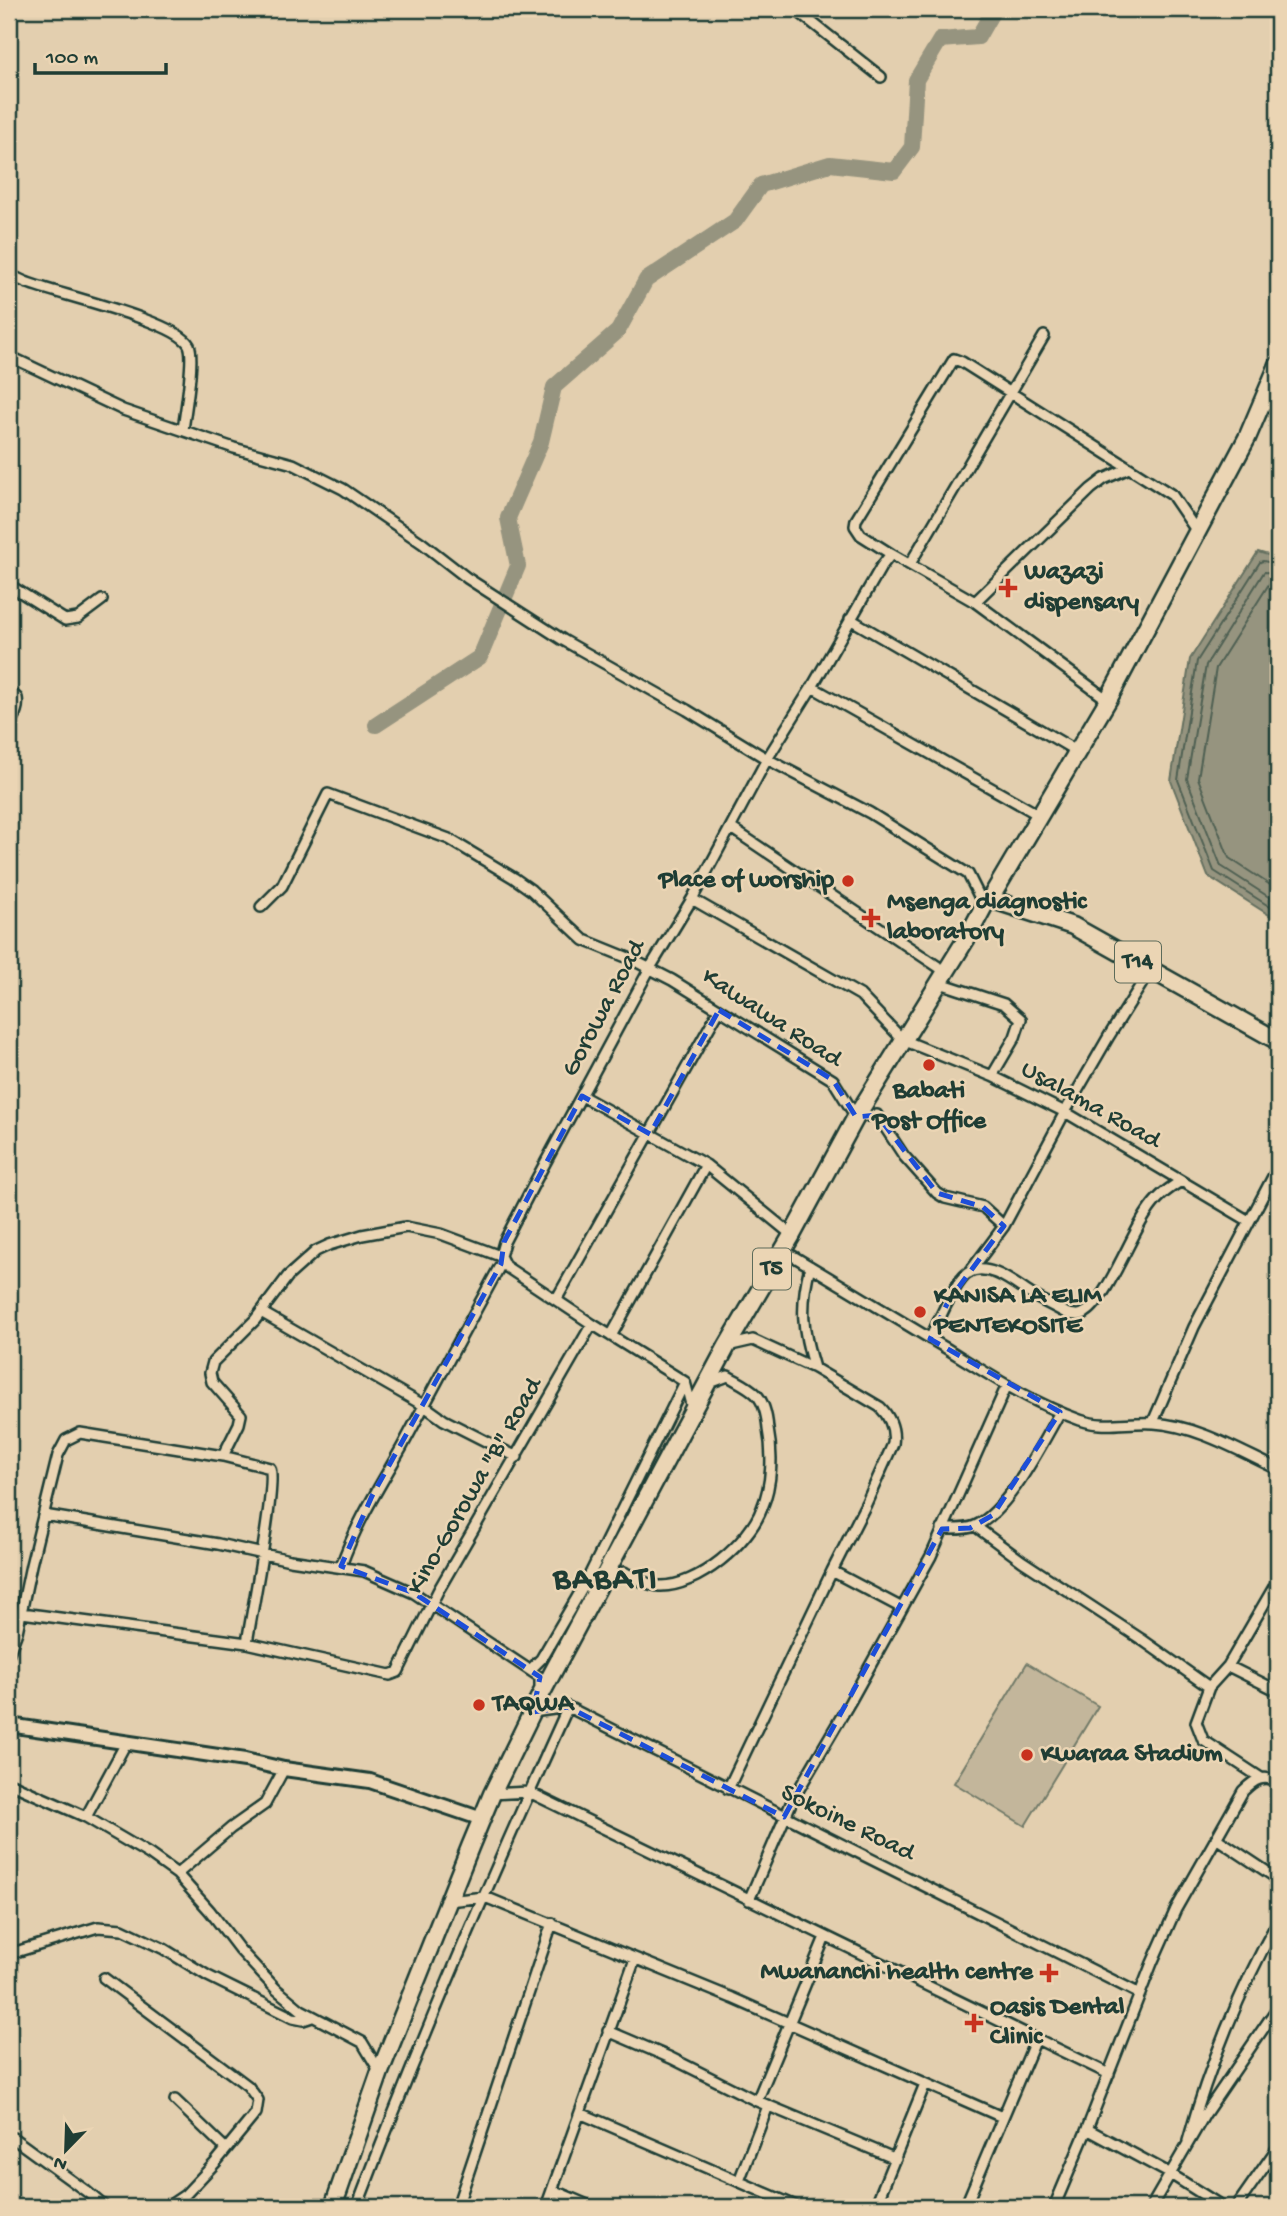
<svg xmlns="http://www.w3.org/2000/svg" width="1287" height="2216" font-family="'Gochi Hand',sans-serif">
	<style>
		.green { fill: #c3b69b; stroke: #717a68; stroke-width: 2 }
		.water { fill: #96947f; stroke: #667161; stroke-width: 2 }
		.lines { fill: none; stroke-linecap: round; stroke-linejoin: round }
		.shore { stroke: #4f6052; stroke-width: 2 }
		.river { stroke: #96947f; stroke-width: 16 }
		.street-casing { stroke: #1f3d34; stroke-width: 14 }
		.secondary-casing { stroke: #1f3d34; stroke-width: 18 }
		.highway-casing { stroke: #1f3d34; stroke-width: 21 }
		.street { stroke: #ebd5b4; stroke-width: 9 }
		.secondary { stroke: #ebd5b4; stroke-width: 12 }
		.highway { stroke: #ebd5b4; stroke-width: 16 }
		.marked { fill: none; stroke: #1d4ed8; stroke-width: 5; stroke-dasharray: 14 9; stroke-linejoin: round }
		.poi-dot { fill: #c8321e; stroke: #ebd5b4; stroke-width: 2.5 }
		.labels { text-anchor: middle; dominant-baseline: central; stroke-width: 5; stroke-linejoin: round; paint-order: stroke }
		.shield { fill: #ebd5b4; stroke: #5c6b5a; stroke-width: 2 }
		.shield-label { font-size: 24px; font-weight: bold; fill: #1f3d34 }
		.poi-label { font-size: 26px; font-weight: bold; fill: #1f3d34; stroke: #ebd5b4; text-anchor: start }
		.street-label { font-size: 26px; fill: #1f3d34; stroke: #ebd5b4 }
		.district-label { font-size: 33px; font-weight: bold; letter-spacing: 2px; fill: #1f3d34; stroke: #ebd5b4 }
	</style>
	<rect width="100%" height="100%" fill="#e3cfaf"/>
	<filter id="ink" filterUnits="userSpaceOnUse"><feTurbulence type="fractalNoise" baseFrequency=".0143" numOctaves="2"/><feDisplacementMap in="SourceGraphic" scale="14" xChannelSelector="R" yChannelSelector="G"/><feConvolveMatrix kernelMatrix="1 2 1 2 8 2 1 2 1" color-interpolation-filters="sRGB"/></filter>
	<g filter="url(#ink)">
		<path class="green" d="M 1027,1663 L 1098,1706 L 1025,1826 L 954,1783 Z"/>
		<path class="water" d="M 1258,552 L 1278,558 L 1278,919 L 1274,918 L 1208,876 L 1171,781 L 1190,659 Z"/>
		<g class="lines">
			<path class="shore" d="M 1278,564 L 1263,561 L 1260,562 L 1197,661 L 1178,780 L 1214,871 L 1278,912
				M 1278,573 L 1264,572 L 1206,665 L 1187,779 L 1221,866 L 1278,903
				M 1278,583 L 1269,584 L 1216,668 L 1198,778 L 1229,858 L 1278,890"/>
			<path class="river" d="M 376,725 L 480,657 L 518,566 L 508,518 L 541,442 L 554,387 L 618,331 L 646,280 L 735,221 L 761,185 L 830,164 L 894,171 L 912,147 L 916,80 L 940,40 L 978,37 L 994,9"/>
			<defs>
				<path id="street" d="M 795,9 L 881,77
					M 9,274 C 15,277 22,281 28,283 C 57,294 176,321 189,345 C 195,358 185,413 183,430
					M 9,356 L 123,410 L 234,448 L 293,464 L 343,489 L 422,543 L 467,578 L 563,640 L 687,710 L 767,759 L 870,813 L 968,874 L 984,906
					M 1260,405 L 1278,402
					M 891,554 L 861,535 L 855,526 L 856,520 L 954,359 L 962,362 L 1172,495 L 1198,533
					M 910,564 L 1044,336
					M 9,585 L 65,620 L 78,618 L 102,600
					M 975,602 L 1091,489 L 1104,479 L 1129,468
					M 850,619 L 1073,749 L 1072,755
					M 812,687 L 1039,815
					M 9,691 L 17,698 C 19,709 14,716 9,725
					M 731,828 L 946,972
					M 692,899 L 860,995 L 903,1040 L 992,1076 L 1065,1112 L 1249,1221
					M 261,907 L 282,886 L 328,794 L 449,839 L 514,878 L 531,890 L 584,940 L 631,959 L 672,980 L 833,1080 L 856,1117 L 877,1115 L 904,1156 L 937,1193 L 945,1198 L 983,1207 L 1004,1226
					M 940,983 L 1004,1004 L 1021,1019 L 1015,1037 L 992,1076
					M 582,1096 L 706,1165 L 792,1235
					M 776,1265 L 793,1256 C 844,1287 894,1317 944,1347 C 988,1374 1032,1403 1080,1420 C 1106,1429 1128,1421 1154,1423 C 1198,1426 1239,1451 1278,1469
					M 810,1266 C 800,1306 802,1329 814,1368
					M 969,1273 L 1004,1226 L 1065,1112 L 1109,1036 L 1151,969
					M 556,1300 L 719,1010
					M 261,1312 L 423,1405 L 444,1420 L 517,1457
					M 611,1336 L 706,1165
					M 930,1339 C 938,1323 954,1282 968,1273 C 989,1261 1016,1285 1032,1295 C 1043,1301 1055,1307 1066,1313 C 1074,1315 1079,1317 1086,1312 C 1106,1300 1131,1236 1146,1214 C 1156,1198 1165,1191 1181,1181
					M 727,1346 L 753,1340 L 814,1368 L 880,1407 C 890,1417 895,1430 893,1444 L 866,1504 L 832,1571 L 728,1789
					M 692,1408 L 685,1382 L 592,1324 L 505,1266 L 500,1256 L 504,1242 L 536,1180 L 650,968 L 692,899 L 767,759 L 812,687 L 881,567 L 891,554 L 975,602 L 1108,700
					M 1153,1422 L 1194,1327 L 1278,1167
					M 223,1456 L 239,1424 L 241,1415 L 212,1382 L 210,1373 L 213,1362 L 255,1320 L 288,1276 L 316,1251 L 329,1245 L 362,1235 L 406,1227 L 441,1234 L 500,1256
					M 44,1515 L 218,1544 L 290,1560 L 364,1571 L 414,1593 L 540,1677 L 540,1690
					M 975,1526 L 1022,1561 L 1141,1639 L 1209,1687
					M 942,1529 C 953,1529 966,1530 975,1526 C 1008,1512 1042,1443 1060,1412
					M 341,1566 C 356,1523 380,1486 402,1447 C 435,1385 468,1324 502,1262
					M 832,1571 L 902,1608
					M 602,1580 L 624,1572 C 635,1578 647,1585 659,1586 C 697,1588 750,1542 762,1508 C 772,1484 773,1454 768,1429 C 767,1417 764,1402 756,1394 C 748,1386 738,1382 728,1376 L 707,1384
					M 22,1613 L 247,1643 L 390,1675 L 398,1672 L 438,1591 L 592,1324
					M 9,1653 L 17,1632 L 31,1565 L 58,1455 L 66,1440 L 80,1433 L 223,1456 L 270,1468 C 277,1484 251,1616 247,1643
					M 1228,1666 L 1278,1691
					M 530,1670 L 541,1659 L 586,1582 L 685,1382
					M 533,1712 L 568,1707 L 1140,1994
					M 1261,1778 L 1203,1740 L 1196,1722 L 1209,1687 L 1228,1666 L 1278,1580
					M 9,1783 L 86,1817 L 149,1854 L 177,1874 L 210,1911 L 239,1949 L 276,1989 L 301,2010 L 362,2042 L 380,2072
					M 492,1794 L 529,1792 L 1109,2074
					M 86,1817 L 126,1743
					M 1216,1838 L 1278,1879
					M 177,1874 L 231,1828 L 265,1804 L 284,1769
					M 749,1900 L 792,1801 L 850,1702 L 931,1556 L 1007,1385
					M 448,1901 L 485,1897 L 732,1998 L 1002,2117
					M 9,1954 L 98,1927 L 122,1929 L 164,1949 L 208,1976 L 293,2018 L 303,2020 L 312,2017
					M 104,1978 L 248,2086 L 258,2100 L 256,2113 L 215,2163 L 185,2195 L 167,2207
					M 608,2031 L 671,2058 L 757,2101 L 896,2159
					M 175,2100 L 226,2149
					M 757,2101 L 825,1937
					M 580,2113 L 798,2207
					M 1087,2129 L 1169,2173 L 1223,2207
					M 13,2138 L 86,2191 L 105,2207
					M 1188,2141 C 1208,2068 1241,1987 1278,1921
					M 739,2181 L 768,2106
					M 552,2190 L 592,2207
					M 357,2207 C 421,2038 493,1872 568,1707
					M 457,2207 L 552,1923
					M 546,2207 L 635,1959
					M 875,2207 L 925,2084
					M 965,2207 L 1036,2039
					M 1054,2207 L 1087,2129 L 1152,1963 L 1176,1909 L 1243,1791 C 1255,1779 1262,1775 1278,1781
					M 1151,2207 L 1205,2114 L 1278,2007
					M 1236,2207 L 1278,2147"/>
				<path id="secondary" d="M 9,1725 L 245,1760 L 284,1769 L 370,1781 L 482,1819"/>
				<path id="highway" d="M 990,899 L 1073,926 L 1278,1041
					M 333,2207 L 380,2072 L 470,1847 L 492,1794 L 539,1698 L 727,1346 L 792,1235 L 856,1117 L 968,936 L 984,906 L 990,899 L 1108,700 L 1247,438 L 1278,365"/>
			</defs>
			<use href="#street" class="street-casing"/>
			<use href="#secondary" class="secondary-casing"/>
			<use href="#highway" class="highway-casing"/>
			<use href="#street" class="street"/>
			<use href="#secondary" class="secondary"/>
			<use href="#highway" class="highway"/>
		</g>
	</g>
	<path class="marked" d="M 719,1010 L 833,1080 L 856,1117 L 877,1115 L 937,1193 L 983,1207 L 1004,1226 L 949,1300 L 930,1339 L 1060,1412 L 993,1515 L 970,1528 L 942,1529 L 784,1817 L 568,1707 L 533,1712 L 540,1677 L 414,1593 L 341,1566 L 372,1496 L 501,1264 L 504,1242 L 582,1096 L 650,1134 Z"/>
	<g class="poi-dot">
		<path d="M1004.5 577.5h7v7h7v7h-7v7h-7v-7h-7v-7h7z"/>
		<circle cx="848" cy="881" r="7"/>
		<path d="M867.5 907.5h7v7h7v7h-7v7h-7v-7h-7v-7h7z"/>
		<circle cx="929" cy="1065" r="7"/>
		<circle cx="920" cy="1312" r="7"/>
		<circle cx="479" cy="1705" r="7"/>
		<circle cx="1027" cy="1755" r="7"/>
		<path d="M1045.5 1962.5h7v7h7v7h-7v7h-7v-7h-7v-7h7z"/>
		<path d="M970.5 2012.5h7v7h7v7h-7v7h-7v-7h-7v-7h7z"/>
	</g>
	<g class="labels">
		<g class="shield">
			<rect x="1115" y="941.5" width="46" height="41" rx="5"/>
			<rect x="753" y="1248.5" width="38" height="41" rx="5"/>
		</g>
		<g class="shield-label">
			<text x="1138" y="962">T14</text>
			<text x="772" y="1269">T5</text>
		</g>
		<g class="poi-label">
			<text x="1024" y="573">Wazazi<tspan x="1024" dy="30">dispensary</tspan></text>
			<text x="834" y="881" text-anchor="end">Place of worship</text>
			<text x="887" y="903">Msenga diagnostic<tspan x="887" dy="30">laboratory</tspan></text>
			<text x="929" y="1092" text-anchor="middle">Babati<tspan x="929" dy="30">Post Office</tspan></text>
			<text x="934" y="1297">KANISA LA ELIM<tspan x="934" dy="30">PENTEKOSITE</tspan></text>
			<text x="493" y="1705">TAQWA</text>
			<text x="1041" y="1755">Kwaraa Stadium</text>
			<text x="1033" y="1973" text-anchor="end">Mwananchi health centre</text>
			<text x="990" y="2008">Oasis Dental<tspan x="990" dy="30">Clinic</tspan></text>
		</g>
		<g class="street-label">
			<text transform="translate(605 1009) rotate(-62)">Gorowa Road</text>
			<text transform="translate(771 1019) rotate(33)">Kawawa Road</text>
			<text transform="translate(1090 1106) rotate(29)">Usalama Road</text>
			<text transform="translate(476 1487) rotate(-60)">Kino-Gorowa "B" Road</text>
			<text transform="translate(847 1824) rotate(26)">Sokoine Road</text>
		</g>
		<g class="district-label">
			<text x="606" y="1581">BABATI</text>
		</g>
	</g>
	<rect width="1287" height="2216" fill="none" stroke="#ebd5b4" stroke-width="35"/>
	<rect x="18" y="18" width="1252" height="2181" fill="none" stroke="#1f3d34" stroke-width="2.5" filter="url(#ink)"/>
	<g transform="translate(66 2150) rotate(203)" stroke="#ebd5b4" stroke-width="5" paint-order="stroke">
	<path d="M0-5L12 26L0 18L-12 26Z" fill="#1f3d34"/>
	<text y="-10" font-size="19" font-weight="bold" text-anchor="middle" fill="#1f3d34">N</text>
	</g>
	<path d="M35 63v10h131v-10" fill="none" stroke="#1f3d34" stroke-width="3.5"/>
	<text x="46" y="63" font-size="21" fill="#1f3d34" stroke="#ebd5b4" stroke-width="5" paint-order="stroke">100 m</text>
</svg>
